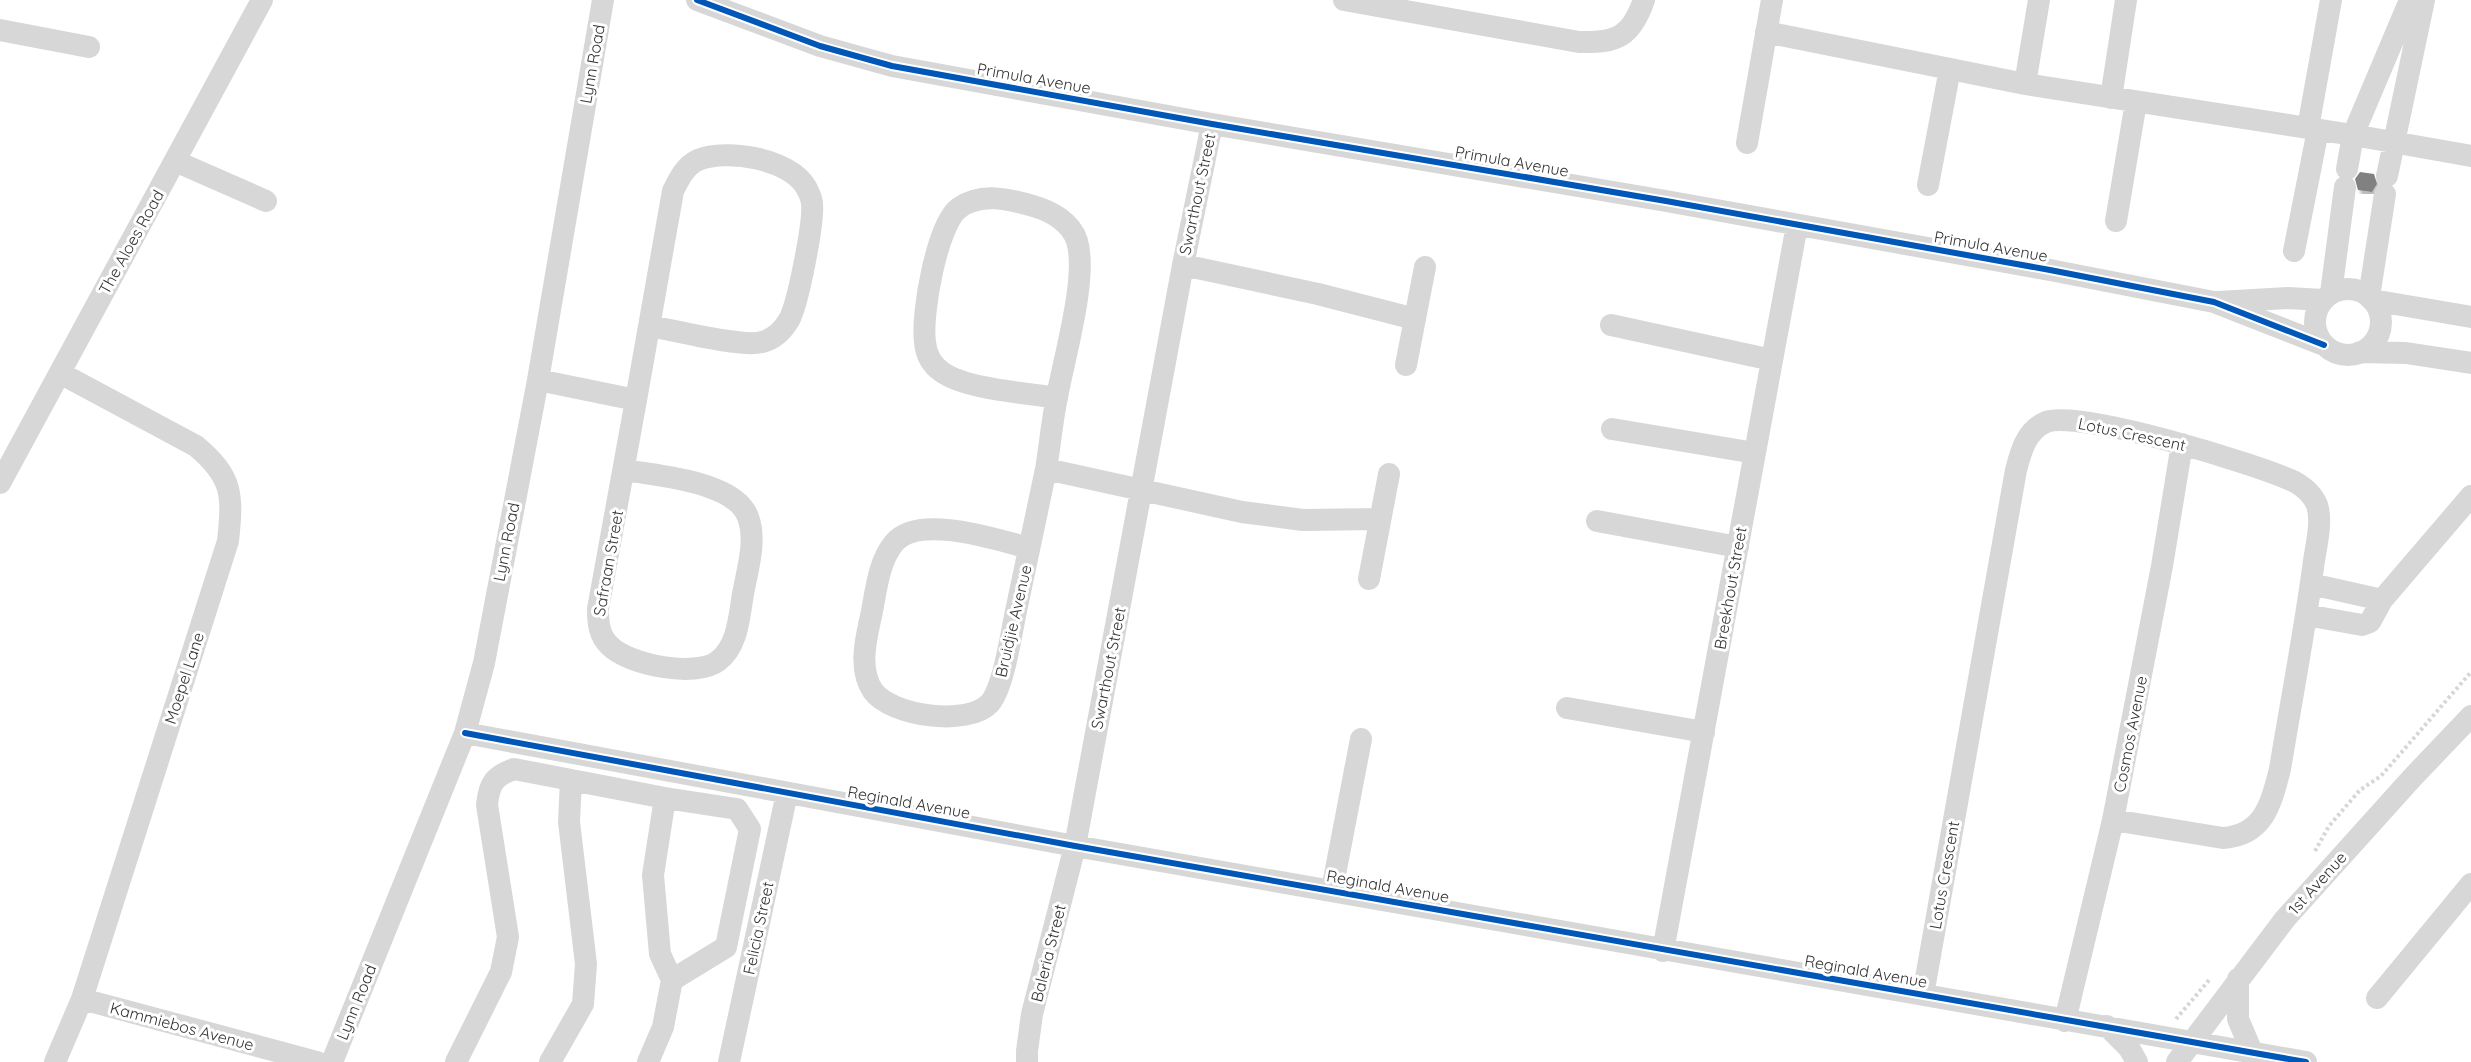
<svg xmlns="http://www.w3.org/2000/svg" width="2471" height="1062" font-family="Quicksand,sans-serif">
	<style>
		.building { fill: #818181; filter: url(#shadow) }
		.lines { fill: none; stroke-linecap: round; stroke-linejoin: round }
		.path { stroke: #d6d6d6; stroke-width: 4; stroke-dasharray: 3 3; stroke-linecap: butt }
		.minor { stroke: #d7d7d7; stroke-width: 22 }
		.cycleway-casing { stroke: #fff; stroke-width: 10 }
		.cycleway { stroke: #0057b8; stroke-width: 6 }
		.labels { text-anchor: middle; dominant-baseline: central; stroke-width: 6; stroke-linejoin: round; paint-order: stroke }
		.street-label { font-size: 16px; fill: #333; stroke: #fff }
	</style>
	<defs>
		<filter id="shadow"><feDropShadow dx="3.5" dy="6" stdDeviation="1.5" flood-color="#0004"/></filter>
	</defs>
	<rect width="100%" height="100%" fill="#fff"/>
	<path class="building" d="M 2360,172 L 2374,174 L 2377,184 L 2372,192 L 2358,190 L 2355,179 Z"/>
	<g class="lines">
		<path class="path" d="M 2315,851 L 2329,826 L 2360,790 L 2381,776 L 2471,672
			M 2176,1019 L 2210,979"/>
		<path class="minor" d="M 697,0 L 820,46 L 892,66 L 1212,124 L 1666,201 L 2050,270 L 2214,302 L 2324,345
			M 1344,0 L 1579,42 C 1617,43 1631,37 1644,0
			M 0,30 L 89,47
			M 1766,32 L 2025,84 L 2353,135 L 2471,156
			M 2025,84 L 2039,0
			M 2111,98 L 2126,0
			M 2308,128 L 2331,0
			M 1747,143 L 1772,0
			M 175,161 L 266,201
			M 2347,169 L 2353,135 L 2410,0
			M 2387,176 L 2424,0
			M 1928,185 L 1950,69
			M 2116,221 L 2136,102
			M 2294,251 L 2318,130
			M 1183,265 L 1318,294 L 1415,319
			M2315 322a33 33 0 1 1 66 0a33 33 0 1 1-66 0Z
			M 2331,293 L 2345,187
			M 2369,297 L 2385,194
			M 2372,300 L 2471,317
			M 2218,302 L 2288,298 L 2323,300
			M 1611,325 L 1772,360
			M 2360,352 L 2406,353 L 2471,363
			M 1406,365 L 1425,267
			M 538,380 L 636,400 L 673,191 C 679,179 685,166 698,160 C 727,148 790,159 806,187 C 809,193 812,198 812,204 C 814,222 798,304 789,320 C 783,330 774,339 762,342 C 742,348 673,330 650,326
			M 1057,398 C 1027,393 965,389 942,372 C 932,365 926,354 925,342 C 921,315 937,224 959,208 C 981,192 1009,199 1033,206 C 1051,211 1071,222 1077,241 C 1088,277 1064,358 1057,397 C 1052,421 1050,445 1046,469 L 1242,512 L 1303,520 L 1379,519
			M 1612,429 L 1755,453
			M 625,470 C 657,476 735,481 748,517 C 757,541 747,571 743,594 C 739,617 738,646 718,661 C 696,678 629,665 610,646 C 599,636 598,623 598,609 L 636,400
			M 0,483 L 262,0
			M 1597,521 L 1738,547
			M 1029,548 C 998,540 918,513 894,543 C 878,562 876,593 871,616 C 866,639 858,669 873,691 C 891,716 968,727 990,703 C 1004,686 1011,634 1016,611 C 1026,564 1036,517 1046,469
			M 1369,579 L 1389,474
			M 2311,584 L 2382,600 L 2471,496
			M 2306,615 L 2362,625 L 2370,622 L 2382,600
			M 1567,708 L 1704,732
			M 465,733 L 1075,846 L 2306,1062
			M 1332,890 L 1361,739
			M 1663,951 L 1797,225
			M 2238,979 L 2238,1019 L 2252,1052
			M 1923,995 L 2016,470 C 2021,451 2026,431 2046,422 C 2078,409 2260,465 2295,482 C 2304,487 2313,495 2317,505 C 2323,523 2315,549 2313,568 C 2304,635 2291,702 2280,769 C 2271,804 2264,835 2223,838 L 2113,820
			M 2377,998 L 2471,884
			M 82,999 L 317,1062
			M 2065,1021 L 2113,820 L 2162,566 L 2182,444
			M 2107,1026 L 2129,1048 L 2137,1062
			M 55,1062 L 82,999 L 228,541 C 233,495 233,477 196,446 L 60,373
			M 332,1062 L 465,733 L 484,663 L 538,380 L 603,0
			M 456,1062 L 501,972 L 508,937 L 487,805 C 489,784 494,776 514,769 L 665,798
			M 550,1062 L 583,1004 L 586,964 L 569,822 L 571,780
			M 648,1062 L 663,1027 L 672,980 L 660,954 L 653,875 L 665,798 L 737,809 L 750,829 L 726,947 L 672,980
			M 729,1062 L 787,793
			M 1027,1062 L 1027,1051 L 1032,1014 L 1075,846 L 1183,265 L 1212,124
			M 2177,1062 L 2285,919 L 2412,778 L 2471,716"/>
		<defs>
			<path id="cycleway" d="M 697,0 L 820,46 L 892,66 L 1212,124 L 1666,201 L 2050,270 L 2214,302 L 2324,345
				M 465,733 L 1075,846 L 2306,1062"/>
		</defs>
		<use href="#cycleway" class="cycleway-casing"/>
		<use href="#cycleway" class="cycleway"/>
	</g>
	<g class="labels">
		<g class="street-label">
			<text transform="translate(592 64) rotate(-80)">Lynn Road</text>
			<text transform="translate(1034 78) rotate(10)">Primula Avenue</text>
			<text transform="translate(1512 161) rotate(10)">Primula Avenue</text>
			<text transform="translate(1197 194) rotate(-78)">Swarthout Street</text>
			<text transform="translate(131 242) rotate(-61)">The Aloes Road</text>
			<text transform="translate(1991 246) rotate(10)">Primula Avenue</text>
			<text transform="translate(2132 434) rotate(12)">Lotus Crescent</text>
			<text transform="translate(506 542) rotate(-79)">Lynn Road</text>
			<text transform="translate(608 563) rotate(-80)">Safraan Street</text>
			<text transform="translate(1730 588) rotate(-80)">Breekhout Street</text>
			<text transform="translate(1013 621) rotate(-77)">Bruidjie Avenue</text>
			<text transform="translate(1108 668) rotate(-79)">Swarthout Street</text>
			<text transform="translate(184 678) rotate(-72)">Moepel Lane</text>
			<text transform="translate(2130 734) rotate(-79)">Cosmos Avenue</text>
			<text transform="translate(909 802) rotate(10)">Reginald Avenue</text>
			<text transform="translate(1944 875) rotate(-80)">Lotus Crescent</text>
			<text transform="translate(2317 883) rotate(-48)">1st Avenue</text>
			<text transform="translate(1388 886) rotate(10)">Reginald Avenue</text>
			<text transform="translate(758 928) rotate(-78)">Felicia Street</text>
			<text transform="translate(1048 953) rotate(-76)">Baleria Street</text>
			<text transform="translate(1866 971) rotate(10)">Reginald Avenue</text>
			<text transform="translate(356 1002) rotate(-68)">Lynn Road</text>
			<text transform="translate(182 1026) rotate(15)">Kammiebos Avenue</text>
		</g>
	</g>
</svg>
